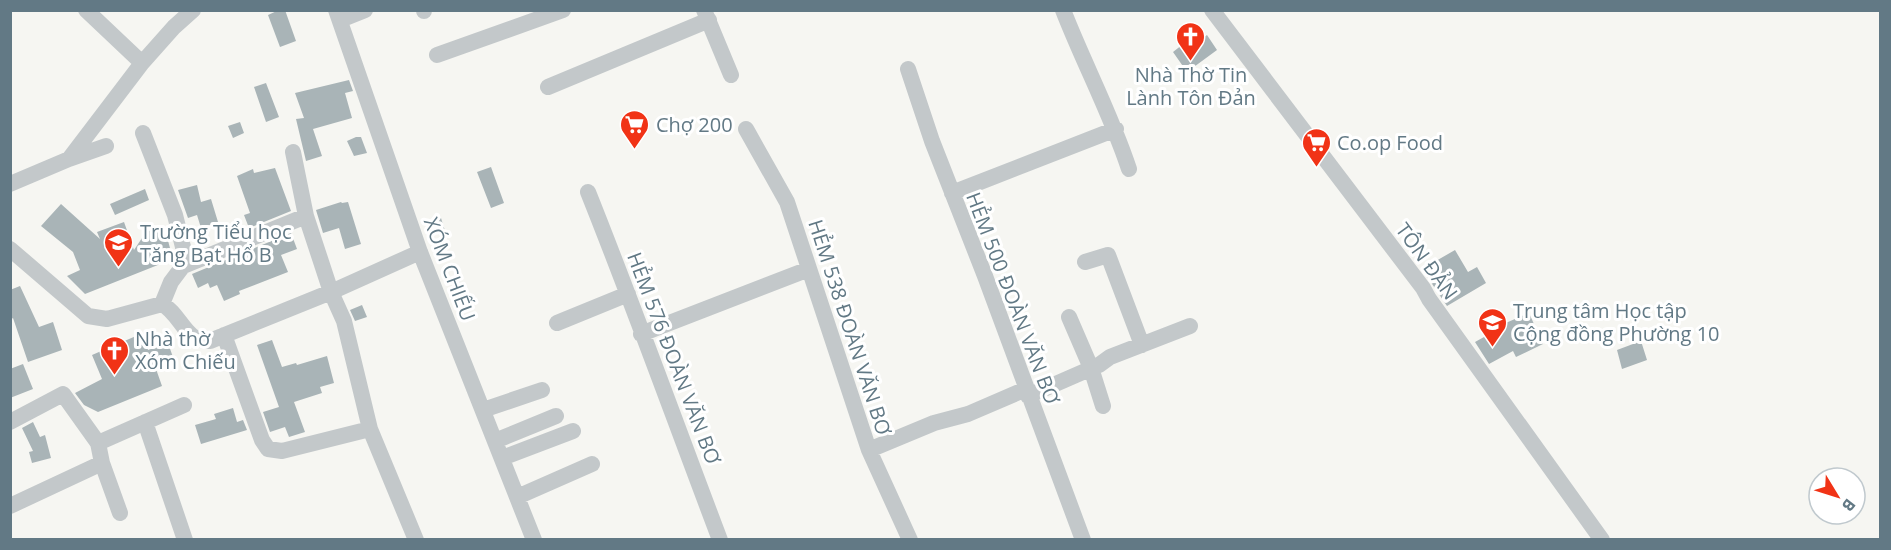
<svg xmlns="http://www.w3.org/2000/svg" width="1891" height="550" font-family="'Open Sans',sans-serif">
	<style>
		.building { fill: #a9b4b7 }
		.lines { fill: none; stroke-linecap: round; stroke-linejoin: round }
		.minor { stroke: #c3c8ca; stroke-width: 16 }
		.labels { text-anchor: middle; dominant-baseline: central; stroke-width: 6; stroke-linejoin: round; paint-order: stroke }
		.poi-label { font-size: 20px; fill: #627985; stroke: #fff; text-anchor: start }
		.street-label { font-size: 20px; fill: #627985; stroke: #fff }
	</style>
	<rect width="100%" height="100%" fill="#f6f6f2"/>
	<path class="building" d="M 279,10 L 285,10 L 296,41 L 280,47 L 268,15 Z
		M 1207,35 L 1217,50 L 1187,72 L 1173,52 L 1187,41 L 1191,47 Z
		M 349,80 L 353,91 L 345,93 L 352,118 L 313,129 L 322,156 L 306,161 L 296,119 L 304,118 L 295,93 Z
		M 266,83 L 279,117 L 266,122 L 254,87 Z
		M 240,122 L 244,133 L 233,138 L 228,126 Z
		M 356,137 L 361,137 L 367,153 L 354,156 L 347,141 Z
		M 491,167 L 504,203 L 491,208 L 477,172 Z
		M 275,168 L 291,211 L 249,228 L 244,215 L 250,213 L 237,176 L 253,169 L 254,173 Z
		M 197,185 L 201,202 L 211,199 L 218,222 L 201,228 L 197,215 L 188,218 L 178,190 Z
		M 145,189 L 149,200 L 115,215 L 110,204 Z
		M 341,202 L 342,203 L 348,202 L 361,244 L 345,249 L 339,228 L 323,233 L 316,210 Z
		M 61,204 L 100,239 L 97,232 L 124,222 L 134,250 L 146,232 L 164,226 L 173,259 L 85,294 L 67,276 L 80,270 L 73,252 L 41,226 Z
		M 441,218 L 445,231 L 434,235 L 429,222 Z
		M 291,233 L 297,249 L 281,255 L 288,272 L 239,291 L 240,294 L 224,301 L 217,285 L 210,288 L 208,283 L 198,288 L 192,274 Z
		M 1455,250 L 1468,272 L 1477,267 L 1486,283 L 1447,306 L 1422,269 Z
		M 20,286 L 39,327 L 53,322 L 62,350 L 28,362 L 13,318 L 10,320 L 10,290 Z
		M 362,305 L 367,317 L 355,321 L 350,310 Z
		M 1529,313 L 1543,344 L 1516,357 L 1513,351 L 1489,364 L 1475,342 L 1502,327 L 1501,325 Z
		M 143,333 L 148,350 L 168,343 L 174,360 L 156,369 L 162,386 L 98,412 L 84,405 L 75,393 L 102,379 L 92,355 Z
		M 272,340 L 282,367 L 296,363 L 297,365 L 327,356 L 334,383 L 320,387 L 322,393 L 294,402 L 305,432 L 289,437 L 285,427 L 270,432 L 263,412 L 279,407 L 257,345 Z
		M 1641,341 L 1647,360 L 1622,369 L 1617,350 Z
		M 23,364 L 33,389 L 10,398 L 10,369 Z
		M 233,408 L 237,422 L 243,420 L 247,430 L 201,444 L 195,425 L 216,419 L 214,414 Z
		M 33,422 L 40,437 L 45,435 L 51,458 L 32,463 L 29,452 L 33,451 L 22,428 Z"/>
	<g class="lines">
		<path class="minor" d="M 86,10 L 142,63
			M 336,10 L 420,252 L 534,540
			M 424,10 L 424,11
			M 704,10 L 731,75
			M 1063,10 C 1084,64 1111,114 1129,169
			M 1212,10 L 1423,288 L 1429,299 L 1602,540
			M 340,20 L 365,10
			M 437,55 L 563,10
			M 908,69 L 932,141 L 985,276 L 1083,540
			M 548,87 L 709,20
			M 746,129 L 787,202 L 869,450 L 910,540
			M 143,133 L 175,215 L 184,251 L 183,266 L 171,282 L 162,304
			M 293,152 L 306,216
			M 69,159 L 142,63 L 174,27 L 193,10
			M 10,184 L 69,159 L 106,146
			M 588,192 C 634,307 676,424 720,540
			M 952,193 L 1116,129
			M 10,249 L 88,316 L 107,319 L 162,304 C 181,314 185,343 210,341 L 331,292 L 420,252
			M 1085,262 L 1108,255 L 1142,345
			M 183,266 L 306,216 L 331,292 L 344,321 L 370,429 L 416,540
			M 1069,317 L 1091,368 L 1103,406
			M 557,323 L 628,294
			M 641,334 L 809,269
			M 224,335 L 262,440 L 268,449 L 282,451 L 370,429
			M 1028,396 L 1099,365 L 1110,357 L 1190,326
			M 483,410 L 542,390
			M 10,422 L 63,394 L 98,443 L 102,463 L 120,513
			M 145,422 L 185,540
			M 495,441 L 556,416
			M 98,443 L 184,405
			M 869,450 L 934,423 L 968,414 L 1026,389
			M 502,458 L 573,431
			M 517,497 L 592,464
			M 10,506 L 102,463"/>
	</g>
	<defs>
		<symbol id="church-pin" viewBox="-11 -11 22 30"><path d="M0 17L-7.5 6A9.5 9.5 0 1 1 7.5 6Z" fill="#f13316" stroke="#fff"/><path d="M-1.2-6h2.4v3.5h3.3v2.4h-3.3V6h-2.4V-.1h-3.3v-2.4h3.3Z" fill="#fff"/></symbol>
		<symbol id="supermarket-pin" viewBox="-11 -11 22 30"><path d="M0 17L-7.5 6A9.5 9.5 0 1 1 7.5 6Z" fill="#f13316" stroke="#fff"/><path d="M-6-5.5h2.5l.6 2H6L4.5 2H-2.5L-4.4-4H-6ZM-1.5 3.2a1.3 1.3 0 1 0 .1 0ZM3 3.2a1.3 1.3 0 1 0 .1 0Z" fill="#fff"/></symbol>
		<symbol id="school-pin" viewBox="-11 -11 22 30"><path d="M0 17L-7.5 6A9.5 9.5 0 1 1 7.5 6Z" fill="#f13316" stroke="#fff"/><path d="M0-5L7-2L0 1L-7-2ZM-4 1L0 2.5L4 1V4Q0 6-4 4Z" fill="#fff"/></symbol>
		<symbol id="university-pin" viewBox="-11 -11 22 30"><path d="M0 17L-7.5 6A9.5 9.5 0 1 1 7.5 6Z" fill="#f13316" stroke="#fff"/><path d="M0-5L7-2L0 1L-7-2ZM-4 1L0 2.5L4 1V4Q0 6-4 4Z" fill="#fff"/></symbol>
	</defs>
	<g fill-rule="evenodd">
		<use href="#church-pin" x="1174" y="20" width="33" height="45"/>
		<use href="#supermarket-pin" x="618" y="108" width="33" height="45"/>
		<use href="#supermarket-pin" x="1300" y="126" width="33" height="45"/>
		<use href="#school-pin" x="102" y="226" width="33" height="45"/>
		<use href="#university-pin" x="1476" y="306" width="33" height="45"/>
		<use href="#church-pin" x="98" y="334" width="33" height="45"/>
	</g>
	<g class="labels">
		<g class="poi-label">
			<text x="1191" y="74" text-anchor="middle">Nhà Thờ Tin<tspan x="1191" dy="23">Lành Tôn Đản</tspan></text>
			<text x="656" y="124">Chợ 200</text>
			<text x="1337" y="142">Co.op Food</text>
			<text x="140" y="231">Trường Tiểu học<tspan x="140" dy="23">Tăng Bạt Hổ B</tspan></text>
			<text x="1513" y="310">Trung tâm Học tập<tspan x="1513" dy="23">Cộng đồng Phường 10</tspan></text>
			<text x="135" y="338">Nhà thờ<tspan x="135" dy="23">Xóm Chiếu</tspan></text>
		</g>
		<g class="street-label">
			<text transform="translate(1427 261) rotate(54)">TÔN ĐẢN</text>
			<text transform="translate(450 269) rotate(69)">XÓM CHIẾU</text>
			<text transform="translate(1013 298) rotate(69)">HẺM 500 ĐOÀN VĂN BƠ</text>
			<text transform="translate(850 327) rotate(72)">HẺM 538 ĐOÀN VĂN BƠ</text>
			<text transform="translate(674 358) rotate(69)">HẺM 576 ĐOÀN VĂN BƠ</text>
		</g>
	</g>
	<rect width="1891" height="550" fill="none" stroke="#627985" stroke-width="24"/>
	<g transform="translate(1837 496) rotate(128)"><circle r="28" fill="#ffffff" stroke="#c0c9ce" stroke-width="1.5"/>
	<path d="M0-4.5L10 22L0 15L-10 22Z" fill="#f13316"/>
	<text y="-9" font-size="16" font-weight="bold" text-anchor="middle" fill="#627985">B</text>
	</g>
</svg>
